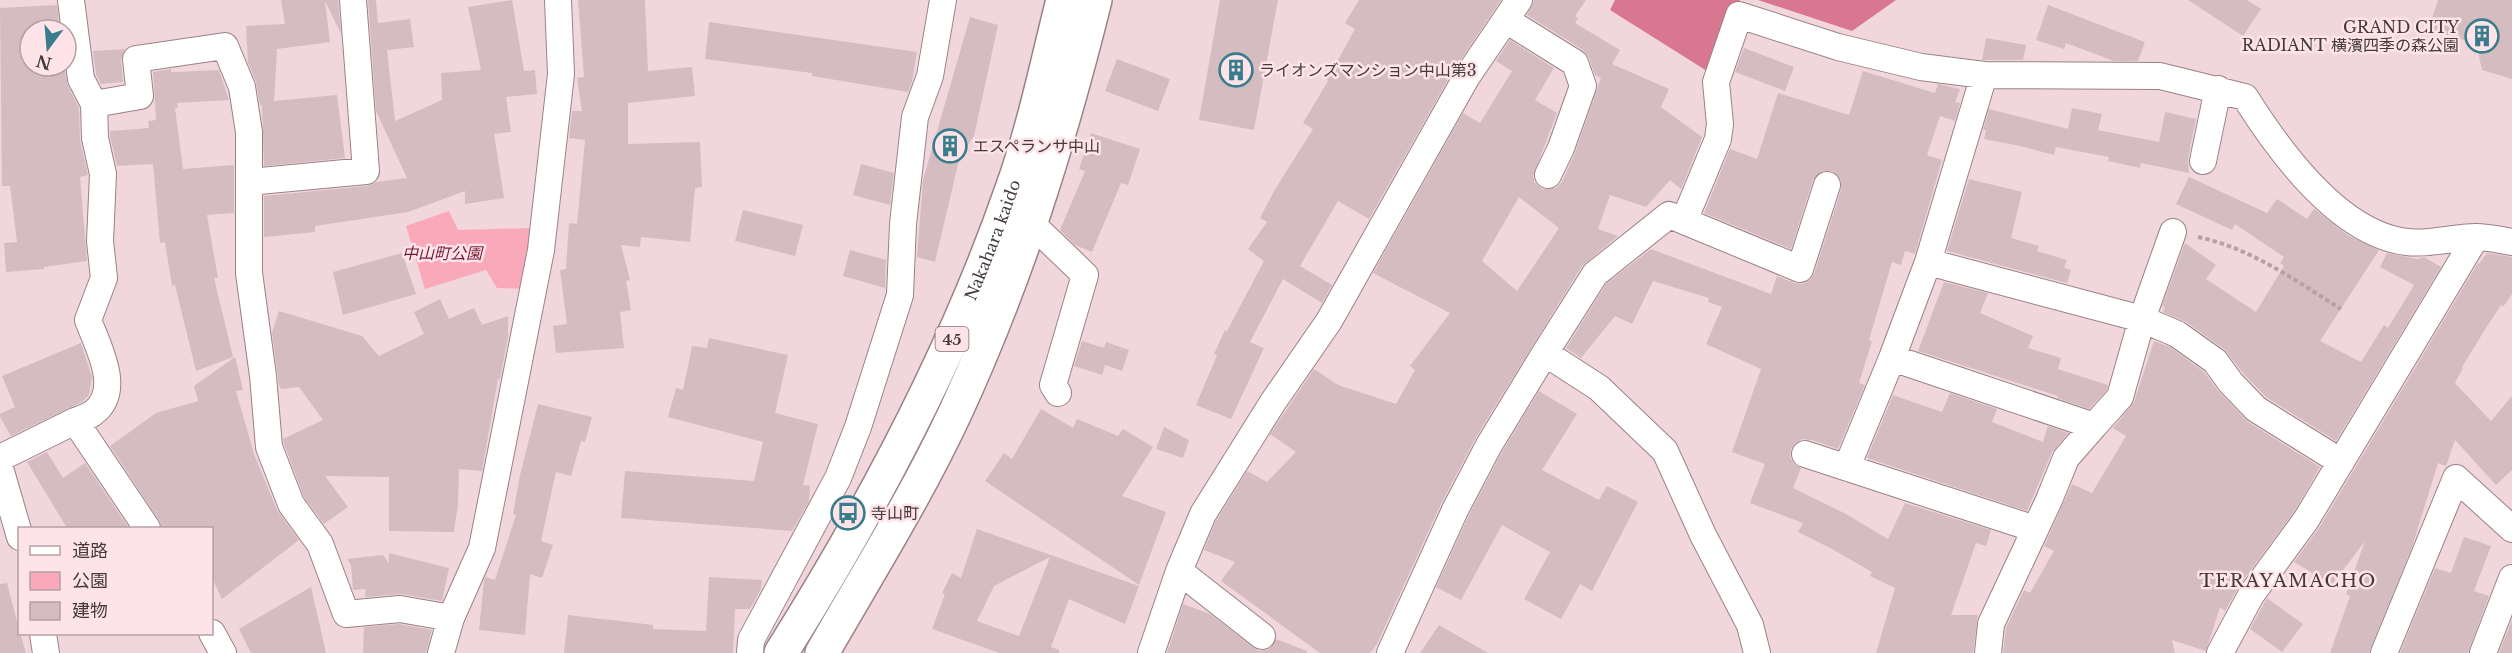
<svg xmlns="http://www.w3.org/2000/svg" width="2512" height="653" font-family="'Libre Baskerville','Noto Sans JP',serif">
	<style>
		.green { fill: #faa9bb }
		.forest { fill: #da7790 }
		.building { fill: #d5bcc0; fill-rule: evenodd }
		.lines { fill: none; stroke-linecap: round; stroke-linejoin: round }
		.minor-casing { stroke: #998286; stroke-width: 28 }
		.major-casing { stroke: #998286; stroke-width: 36 }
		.path { stroke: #b6a1a5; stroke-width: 4; stroke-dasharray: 4.5 3; stroke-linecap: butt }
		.minor { stroke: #fff; stroke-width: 26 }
		.major { stroke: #fff; stroke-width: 33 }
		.labels { text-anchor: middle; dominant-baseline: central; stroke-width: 5; stroke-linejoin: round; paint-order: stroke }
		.shield { fill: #fee4e9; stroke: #7c6d70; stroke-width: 1.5 }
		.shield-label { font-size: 15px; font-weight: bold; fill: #443a3c }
		.poi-label { font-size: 16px; fill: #443a3c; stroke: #fee4e9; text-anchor: start }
		.street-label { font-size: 16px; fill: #443a3c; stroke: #fee4e9 }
		.park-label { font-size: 16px; font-style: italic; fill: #731a39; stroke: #fee4e9 }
		.neighbourhood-label { font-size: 18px; letter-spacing: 1.5px; fill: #443a3c; stroke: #fee4e9 }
	</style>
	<rect width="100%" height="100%" fill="#f1d7dc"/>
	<path class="green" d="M 449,211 L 458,230 L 532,228 L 527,289 L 497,288 L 486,270 L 425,289 L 406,226 Z"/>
	<path class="forest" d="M 1615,0 L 1740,0 L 1707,71 L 1610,10 Z
		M 1758,0 L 1896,0 L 1852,31 Z"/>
	<path class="building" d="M 281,0 L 338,0 L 341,34 L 325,1 L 330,42 L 277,49 L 274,101 L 337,95 L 345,158 L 264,166 L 262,105 L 260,105 L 256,82 L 248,62 L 246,26 L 285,24 Z
		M 368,0 L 376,0 L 378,23 L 410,19 L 414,47 L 387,50 L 395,121 L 442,100 L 441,73 L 481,70 L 468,7 L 512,0 L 524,71 L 535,70 L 537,94 L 506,97 L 511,132 L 494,134 L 504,198 L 465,204 L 465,191 L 408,212 L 315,226 L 315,232 L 264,237 L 264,196 L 367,186 L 376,182 L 407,178 L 376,111 Z
		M 578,0 L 645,0 L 648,71 L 692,67 L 695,96 L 628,103 L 628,144 L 700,142 L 702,187 L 695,188 L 690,242 L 641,237 L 640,247 L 621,245 L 630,280 L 626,281 L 631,310 L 620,312 L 624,348 L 556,353 L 553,326 L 567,324 L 560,270 L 566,269 L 569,223 L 577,224 L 585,140 L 569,138 L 572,111 L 582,111 L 577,78 L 584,77 Z
		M 1220,0 L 1278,0 L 1254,130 L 1199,120 Z
		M 1359,0 L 1501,0 L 1453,71 L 1369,219 L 1338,201 L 1300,266 L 1332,285 L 1322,303 L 1283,279 L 1250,342 L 1264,348 L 1231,419 L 1196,405 L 1217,355 L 1214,354 L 1225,330 L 1227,331 L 1264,261 L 1248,249 L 1267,222 L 1260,218 L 1274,191 L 1313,129 L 1303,123 L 1328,81 L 1327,80 L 1355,29 L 1345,23 Z
		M 1534,0 L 1586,0 L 1575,16 L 1578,18 L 1575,23 L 1620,50 L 1612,64 L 1669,89 L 1661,107 L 1702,137 L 1681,189 L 1670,180 L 1646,207 L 1610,195 L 1598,229 L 1618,236 L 1582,266 L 1476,437 L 1441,504 L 1377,644 L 1370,653 L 1320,653 L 1221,581 L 1235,562 L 1204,550 L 1216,521 L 1247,471 L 1267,482 L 1296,452 L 1270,434 L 1314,369 L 1338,385 L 1396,404 L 1415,370 L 1410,366 L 1450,313 L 1373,273 L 1463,113 L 1480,123 L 1512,71 L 1496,61 L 1510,40 L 1554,68 L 1535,100 L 1557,113 L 1533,176 L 1535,183 L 1542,189 L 1556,188 L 1562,182 L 1575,153 L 1601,78 L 1595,75 L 1589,58 L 1583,50 L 1527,15 ZM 1519,197 L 1559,228 L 1517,291 L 1482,261 Z
		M 2188,0 L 2247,0 L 2261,9 L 2243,36 Z
		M 2438,0 L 2512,0 L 2512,79 L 2482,70 L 2476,43 L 2428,30 Z
		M 57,5 L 60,30 L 30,30 L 30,66 L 64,66 L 68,86 L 79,108 L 80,141 L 88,175 L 80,177 L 87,261 L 44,267 L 44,269 L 6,272 L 4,243 L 17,242 L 10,186 L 2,186 L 0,8 Z
		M 2048,5 L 2145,42 L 2138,61 L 2114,61 L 2066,43 L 2064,49 L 2036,40 Z
		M 970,17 L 998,25 L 974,136 L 960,156 L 935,262 L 917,257 L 923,180 Z
		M 709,22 L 917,52 L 912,82 L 908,92 L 812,76 L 812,73 L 705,59 Z
		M 1986,38 L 2026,45 L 2023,60 L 1982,60 Z
		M 1744,48 L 1794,67 L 1785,91 L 1735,72 Z
		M 125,49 L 121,60 L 123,82 L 101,84 L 96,74 L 93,51 Z
		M 1117,59 L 1170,79 L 1158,111 L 1105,91 Z
		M 171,69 L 171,72 L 176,72 L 219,70 L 229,100 L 177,103 L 178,108 L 175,108 L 183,169 L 234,165 L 234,213 L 207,215 L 218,278 L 214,278 L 233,357 L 196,371 L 175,285 L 172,286 L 165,242 L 160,243 L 153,164 L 117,166 L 110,136 L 110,131 L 149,128 L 148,121 L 156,120 L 153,72 Z
		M 1863,71 L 1935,93 L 1938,84 L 1960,89 L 1955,102 L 1960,103 L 1955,121 L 1940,116 L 1927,155 L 1942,160 L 1915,254 L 1905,251 L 1901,265 L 1892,262 L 1869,340 L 1872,341 L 1859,383 L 1865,385 L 1838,449 L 1812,440 L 1802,439 L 1795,443 L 1791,449 L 1790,457 L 1794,464 L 1801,468 L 1793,488 L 1846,514 L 1888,539 L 1905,503 L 1991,530 L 1986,546 L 1976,543 L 1951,615 L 1978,615 L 1973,653 L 1876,653 L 1895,588 L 1870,576 L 1872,572 L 1832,549 L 1798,532 L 1803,523 L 1750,503 L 1765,464 L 1732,452 L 1761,369 L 1706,344 L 1722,307 L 1708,302 L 1709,298 L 1653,281 L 1632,324 L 1615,316 L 1581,358 L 1566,348 L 1606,284 L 1651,249 L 1771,294 L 1777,276 L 1795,283 L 1803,284 L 1810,280 L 1814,274 L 1841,190 L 1841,181 L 1832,171 L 1823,171 L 1813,180 L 1791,249 L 1704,213 L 1730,149 L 1757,159 L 1778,93 L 1849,115 Z
		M 2072,108 L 2102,114 L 2098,130 L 2159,142 L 2165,112 L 2196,119 L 2188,158 L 2189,173 L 2141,163 L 2140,168 L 2108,161 L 2109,157 L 2056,147 L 2054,155 L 2020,146 L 1984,139 L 1986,130 L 1983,130 L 1989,109 L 2068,129 Z
		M 1091,133 L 1140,149 L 1128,185 L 1121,183 L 1092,252 L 1075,245 L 1060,230 L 1085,171 L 1079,169 Z
		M 861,164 L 894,173 L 890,205 L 853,195 Z
		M 2189,177 L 2267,213 L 2277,199 L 2307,219 L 2314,209 L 2349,236 L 2379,250 L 2320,341 L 2361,362 L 2384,325 L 2388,328 L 2414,285 L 2380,267 L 2387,253 L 2417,259 L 2424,257 L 2441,267 L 2336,441 L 2266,397 L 2243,373 L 2224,349 L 2186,322 L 2163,312 L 2165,307 L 2162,306 L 2185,243 L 2216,265 L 2206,279 L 2256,312 L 2284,266 L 2280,263 L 2284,257 L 2235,224 L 2232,230 L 2176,204 Z
		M 1969,179 L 2022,192 L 2011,238 L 2039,246 L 2037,251 L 2067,260 L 2064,268 L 2071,270 L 2067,283 L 1947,251 Z
		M 743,210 L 803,225 L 795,256 L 735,241 Z
		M 850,250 L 886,260 L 885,288 L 843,276 Z
		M 402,253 L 416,294 L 343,315 L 333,272 Z
		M 2487,253 L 2512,257 L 2512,294 L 2503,307 L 2501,305 L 2486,328 L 2462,367 L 2463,368 L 2455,383 L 2491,421 L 2512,396 L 2512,470 L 2496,485 L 2455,440 L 2446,466 L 2438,463 L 2412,547 L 2369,653 L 2330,653 L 2350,596 L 2346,594 L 2365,541 L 2332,585 L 2294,562 L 2319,528 L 2478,263 L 2479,264 Z
		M 1944,282 L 1988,293 L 1980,313 L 2033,336 L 2028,348 L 2061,358 L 2058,369 L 2108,385 L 2107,390 L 2089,409 L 2057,398 L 2058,396 L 1918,351 Z
		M 440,299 L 449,319 L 474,308 L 482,325 L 508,316 L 508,337 L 500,379 L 498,379 L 482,471 L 459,469 L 458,504 L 454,532 L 389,531 L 389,477 L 325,476 L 348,507 L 324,524 L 304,497 L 284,444 L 283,439 L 323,420 L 299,387 L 281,389 L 279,385 L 272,333 L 279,311 L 362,336 L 379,356 L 424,334 L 414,312 Z
		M 709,338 L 788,355 L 775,413 L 818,424 L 803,485 L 810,486 L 809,501 L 792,531 L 621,518 L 625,471 L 754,481 L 763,442 L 668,417 L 676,388 L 683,390 L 692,346 L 707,348 Z
		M 1082,341 L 1104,348 L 1106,342 L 1129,350 L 1122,371 L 1105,365 L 1102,375 L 1074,366 Z
		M 2154,341 L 2170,347 L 2204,372 L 2220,393 L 2248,422 L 2320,467 L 2294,512 L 2239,586 L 2225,611 L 2220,607 L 2206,651 L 2172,640 L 2175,653 L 2003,653 L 2006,628 L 2024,590 L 2030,593 L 2051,556 L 2054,551 L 2044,546 L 2072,484 L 2092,493 L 2126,436 L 2113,428 L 2134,402 Z
		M 81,343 L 92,377 L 89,395 L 82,402 L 11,436 L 0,417 L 0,414 L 15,407 L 2,376 Z
		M 235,357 L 243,390 L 236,391 L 254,454 L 277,510 L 299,540 L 222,599 L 212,578 L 212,528 L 162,528 L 159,520 L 110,446 L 156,413 L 198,401 L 194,386 Z
		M 1539,391 L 1577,414 L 1542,470 L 1599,500 L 1607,486 L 1638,502 L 1592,591 L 1580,584 L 1561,619 L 1524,599 L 1550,552 L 1502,525 L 1461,600 L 1436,587 L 1468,517 L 1502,452 Z
		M 1950,393 L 1997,409 L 1992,422 L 2043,442 L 2048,426 L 2068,433 L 2052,452 L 2027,511 L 1867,458 L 1893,395 L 1942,412 Z
		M 538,404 L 592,417 L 585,442 L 581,441 L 571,476 L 556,472 L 541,541 L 553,545 L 542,578 L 530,574 L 525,635 L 479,630 L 484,581 L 485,577 L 495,580 L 516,515 L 513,514 L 520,475 Z
		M 1041,409 L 1073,428 L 1077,419 L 1118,436 L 1123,429 L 1153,447 L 1122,496 L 1166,512 L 1139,585 L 985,481 L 1004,453 L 1012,459 Z
		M 1164,427 L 1189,440 L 1183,458 L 1156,449 Z
		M 47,452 L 63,478 L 85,463 L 129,528 L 67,528 L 27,462 Z
		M 977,529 L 1139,586 L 1125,624 L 1069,599 L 1051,647 L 1059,650 L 1059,653 L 999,653 L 932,629 L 945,594 L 942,593 L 952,573 L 961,578 ZM 1050,557 L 1019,636 L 977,621 L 994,586 Z
		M 2464,537 L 2491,546 L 2474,591 L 2489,596 L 2468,653 L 2400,653 L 2435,568 L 2451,573 Z
		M 389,553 L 449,568 L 442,601 L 402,594 L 365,597 L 366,589 L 353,590 L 351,565 L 347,559 L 383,555 L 389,563 Z
		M 709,577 L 762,580 L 761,589 L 750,609 L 735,609 L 733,653 L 564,653 L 568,615 L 653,625 L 653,629 L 706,631 Z
		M 7,583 L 20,633 L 26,653 L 0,653 L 0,584 Z
		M 311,587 L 326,653 L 251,653 L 239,629 Z
		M 2267,598 L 2303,624 L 2282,652 L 2250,629 Z
		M 1183,604 L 1210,614 L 1259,651 L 1268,650 L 1276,639 L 1307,651 L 1307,653 L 1167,653 Z
		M 2512,620 L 2512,653 L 2499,653 Z
		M 399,624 L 432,630 L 426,653 L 363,653 L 364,627 Z
		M 1439,625 L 1488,653 L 1420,653 Z"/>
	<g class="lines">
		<defs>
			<path id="minor" d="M 71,0 L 81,79 L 94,104 L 95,138 L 103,174 L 100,241 L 104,278 L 88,320 C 98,347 123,391 93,413 C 88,417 80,419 75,421
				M 1506,20 L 1575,63 L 1583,86 L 1561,148 L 1548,175
				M 94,104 L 140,96 L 136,59 L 225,46 L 242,87 L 249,132 L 249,273 L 263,376 L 269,447 L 291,504 L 320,544 L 346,614 L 400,609 L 451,618
				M 2203,161 L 2218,89
				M 249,182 L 366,171 L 353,0
				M 1827,185 L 1800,269 L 1684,221 L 1718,139 L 1720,124 L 1716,82 L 1739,15 L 1838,47 L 1921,67 L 1984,75 L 2160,76 L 2245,97 C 2279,151 2339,234 2407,242 C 2429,245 2453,237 2476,237 C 2488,237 2500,240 2512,242
				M 1032,224 L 1085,275 L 1053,385 L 1058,393
				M 1928,262 L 2142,319 L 2177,334 L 2215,361 L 2231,383 L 2256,409 L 2341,462
				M 1545,353 L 1599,388 L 1665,451 L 1703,535 L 1750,625 L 1757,653
				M 1892,358 L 2094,426 L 2120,397 L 2142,319 L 2173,232
				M 1805,454 L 2035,529
				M 0,458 L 75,421 L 147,528
				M 1847,467 L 1892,358 L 1928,262 L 1984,75
				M 0,468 L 20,537
				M 1179,571 L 1262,636
				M 212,633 L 223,653
				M 43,634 L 46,653
				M 441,653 L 451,618 L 482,548 L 541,250 L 561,74 L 558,0
				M 750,653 L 751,640 L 838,478 L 858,427 L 900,295 L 903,224 L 915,117 L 930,76 L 943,0
				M 1151,653 L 1179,571 L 1203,514 L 1273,402 L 1329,321 L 1466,78 L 1519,0
				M 1390,653 L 1455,510 L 1489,445 L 1545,353 L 1595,274 L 1669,215 L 1684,221
				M 1988,653 L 1991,624 L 2049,500 L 2066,458 L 2094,426
				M 2220,653 L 2251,595 L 2306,520 L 2476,237
				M 2384,653 L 2456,478 L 2512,529
				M 2483,653 L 2512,578"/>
			<g id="major">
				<path id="s1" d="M 781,653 C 873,507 955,353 1012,189 C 1034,128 1047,63 1063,0"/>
				<path d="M 822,653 C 868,573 917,495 956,411 C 1018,276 1059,144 1095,0"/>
			</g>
		</defs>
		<use href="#minor" class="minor-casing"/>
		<use href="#major" class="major-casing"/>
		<path class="path" d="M 2198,237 C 2251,248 2296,281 2341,309"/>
		<use href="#minor" class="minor"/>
		<use href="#major" class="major"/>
	</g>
	<defs>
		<symbol id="building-ring" viewBox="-11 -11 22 22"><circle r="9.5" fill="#fee4e9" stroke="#397d8c" stroke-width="1.5"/><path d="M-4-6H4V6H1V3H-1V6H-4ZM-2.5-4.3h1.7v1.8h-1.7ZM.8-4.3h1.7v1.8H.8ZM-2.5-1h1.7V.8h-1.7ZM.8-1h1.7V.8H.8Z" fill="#397d8c"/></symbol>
		<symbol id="bus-ring" viewBox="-11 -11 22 22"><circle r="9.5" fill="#fee4e9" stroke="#397d8c" stroke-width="1.5"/><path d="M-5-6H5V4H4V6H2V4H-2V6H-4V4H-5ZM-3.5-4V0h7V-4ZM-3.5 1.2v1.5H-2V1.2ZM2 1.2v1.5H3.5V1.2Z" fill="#397d8c"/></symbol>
	</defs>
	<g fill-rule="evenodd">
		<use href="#building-ring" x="2463" y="17" width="38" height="38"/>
		<use href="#building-ring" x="1217" y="51" width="38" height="38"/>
		<use href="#building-ring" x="931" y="127" width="38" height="38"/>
		<use href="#bus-ring" x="829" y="494" width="38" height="38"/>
	</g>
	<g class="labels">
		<rect class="shield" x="935.5" y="327" width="33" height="24" rx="4.5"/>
		<g class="shield-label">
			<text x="952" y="339">45</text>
		</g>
		<g class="poi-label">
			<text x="2459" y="27" text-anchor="end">GRAND CITY<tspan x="2459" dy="18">RADIANT 横濱四季の森公園</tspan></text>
			<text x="1259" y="70">ライオンズマンション中山第3</text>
			<text x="973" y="146">エスペランサ中山</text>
			<text x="871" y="513">寺山町</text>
		</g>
		<g class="street-label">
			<text stroke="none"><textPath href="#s1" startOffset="465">Nakahara kaido</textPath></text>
		</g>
		<g class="park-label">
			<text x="442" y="253">中山町公園</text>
		</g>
		<g class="neighbourhood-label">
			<text x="2288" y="581">TERAYAMACHO</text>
		</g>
	</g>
	<rect x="18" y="527" width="195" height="108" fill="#fee4e9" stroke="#b4a0a4" stroke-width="1.5"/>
	<rect x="30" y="546" width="30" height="9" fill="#ffffff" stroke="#b4a0a4" stroke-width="1.5"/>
	<text x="72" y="557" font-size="18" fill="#443a3c">道路</text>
	<rect x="30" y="572" width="30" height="18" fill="#faa9bb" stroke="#b4a0a4" stroke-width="1.5"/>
	<text x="72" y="587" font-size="18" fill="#443a3c">公園</text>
	<rect x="30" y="602" width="30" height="18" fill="#d5bcc0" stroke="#b4a0a4" stroke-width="1.5"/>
	<text x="72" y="617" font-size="18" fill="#443a3c">建物</text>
	<g transform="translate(48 48) rotate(196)"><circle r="28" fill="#fee4e9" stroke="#b4a0a4" stroke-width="1.5"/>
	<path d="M0-4.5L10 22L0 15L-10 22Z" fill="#397d8c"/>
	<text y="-9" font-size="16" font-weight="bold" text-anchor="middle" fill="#443a3c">N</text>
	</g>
</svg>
